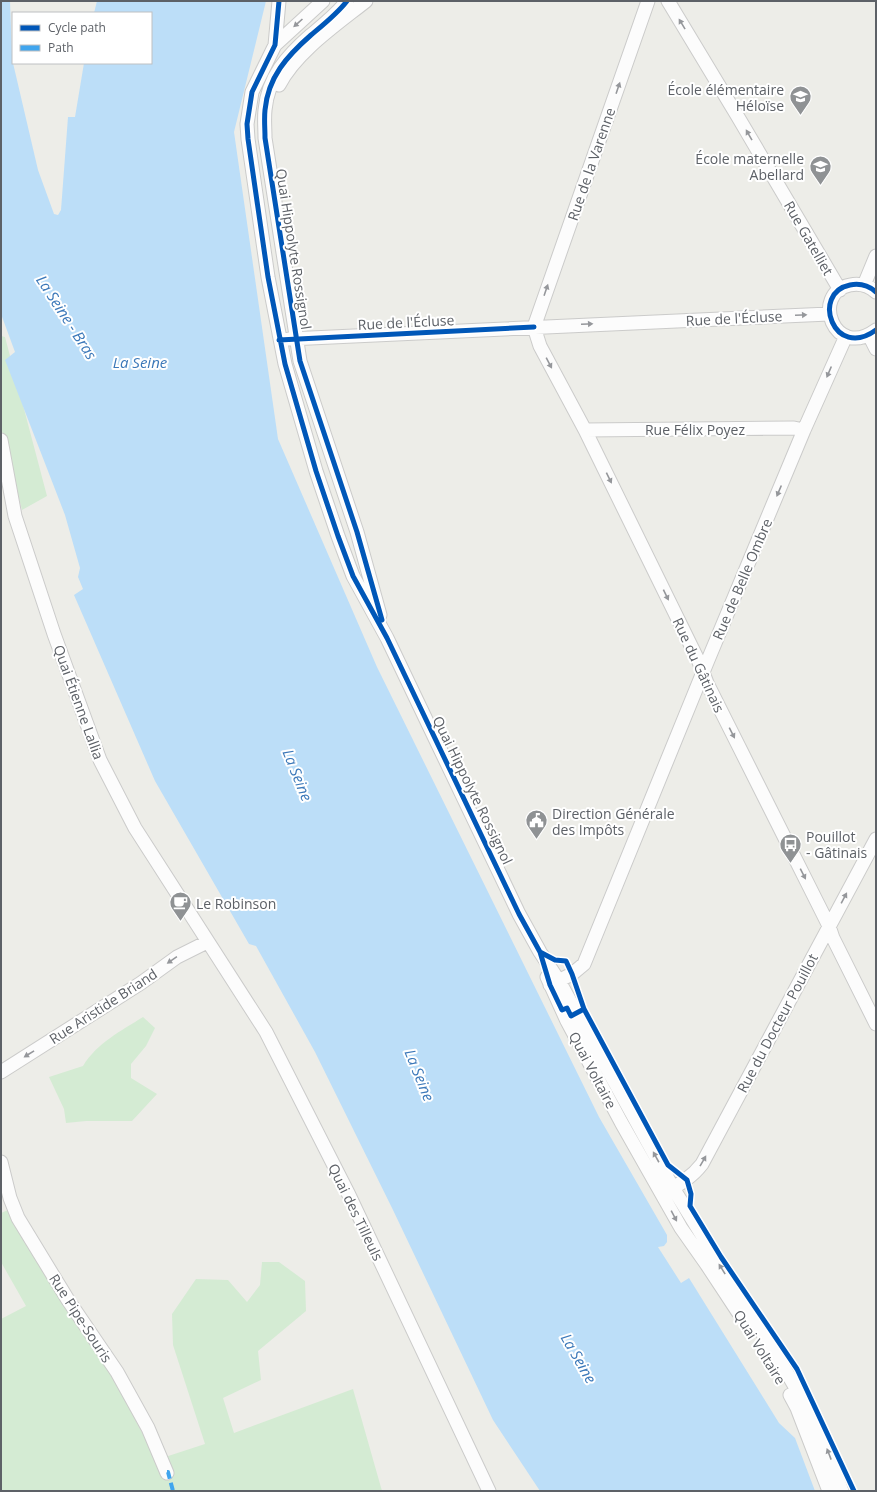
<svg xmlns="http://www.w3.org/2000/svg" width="877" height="1492" font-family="'Open Sans',sans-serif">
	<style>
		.green { fill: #d4ebd3 }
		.water { fill: #bcdef8 }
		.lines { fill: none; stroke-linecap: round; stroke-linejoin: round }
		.minor-casing { stroke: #cbcbca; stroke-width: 15 }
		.minor { stroke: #fcfcfc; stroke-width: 13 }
		.quiet { stroke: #40a5ee; stroke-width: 4; stroke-dasharray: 8 4; stroke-linecap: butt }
		.cycleway-casing { stroke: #fff; stroke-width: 8 }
		.cycleway { stroke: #0057b8; stroke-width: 5 }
		.oneway { fill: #95979b }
		.labels { text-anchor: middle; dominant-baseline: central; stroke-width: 4; stroke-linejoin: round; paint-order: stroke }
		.poi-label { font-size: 14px; fill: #5d6167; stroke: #fff; text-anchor: start }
		.street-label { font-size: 14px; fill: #5d6167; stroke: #fff }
		.water-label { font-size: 15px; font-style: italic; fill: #3b78b9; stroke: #fff }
	</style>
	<rect width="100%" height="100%" fill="#edede8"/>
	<path class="green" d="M 1,336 L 5,337 L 47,496 L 22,510 L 1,427 Z
		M 143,1017 L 155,1028 L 146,1046 L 131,1064 L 131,1078 L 157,1094 L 132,1121 L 86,1121 L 66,1123 L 64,1109 L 49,1077 L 83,1066 C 97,1043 121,1031 143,1017 Z
		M 8,1210 L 111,1372 L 156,1460 L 205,1444 L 173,1345 L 172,1314 L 196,1279 L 228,1280 L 247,1302 L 260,1285 L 262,1262 L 279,1262 L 305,1281 L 306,1311 L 258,1351 L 261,1380 L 223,1398 L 234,1433 L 353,1389 L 382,1491 L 1,1491 L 1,1319 L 26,1306 L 1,1262 L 1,1213 Z"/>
	<path class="water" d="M 1,1 L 10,1 L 12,56 L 13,63 L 38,170 L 54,214 L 58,215 L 61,210 L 68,117 L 75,117 L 84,63 L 151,63 L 151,13 L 94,13 L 97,1 L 266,1 L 234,132 L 278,439 L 377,667 L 599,1117 L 667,1235 L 667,1242 L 664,1246 L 658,1247 L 681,1283 L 689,1278 L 779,1423 L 795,1438 L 815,1491 L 540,1491 L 493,1420 L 393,1210 L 315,1052 L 256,946 L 249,944 L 155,781 L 74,595 L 83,589 L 78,577 L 80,568 L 65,515 L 5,360 L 15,352 L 1,314 Z"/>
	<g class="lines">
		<defs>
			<path id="minor" d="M 279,1 L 275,45 L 252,92 L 247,124 L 248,139 L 268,277 L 285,364 L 316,471 L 338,536 L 353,576 L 387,638 L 519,914 L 540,952 L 559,981 L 673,1188 L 790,1378 L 817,1425 L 842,1491
				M 347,1 C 337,14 323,25 311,35 C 287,56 268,77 265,110 C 264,119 265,128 265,138 L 300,361 L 357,532 L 380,615
				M 668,1 L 738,117 L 840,290
				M 275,45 L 323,1
				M 279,85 C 296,52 337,24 366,1
				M 864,285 L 876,256
				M 876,292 C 868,285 860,283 850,285 C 810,293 834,361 876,330
				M 534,327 L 540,346 L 585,430 L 699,662 L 707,683 L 821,910 L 829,926 L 833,938 L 876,1024
				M 534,327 L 648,1
				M 869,335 L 876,349
				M 289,339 L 829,314
				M 585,430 L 794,428 L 804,430
				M 1,440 L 15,516 L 54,634 L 100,760 L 135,828 L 266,1032 L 349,1195 L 489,1491
				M 547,977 L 567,1021 L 621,1122 L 681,1228 L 707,1265 L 738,1312
				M 550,985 L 572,974 L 584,964 L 708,660 L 804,430 L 846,336
				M 1,1072 L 141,983 L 177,957 L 207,942
				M 1,1162 L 10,1198 L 18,1218 L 68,1300 L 117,1372 L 148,1428 L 167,1473
				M 666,1192 C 680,1184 692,1177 702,1164 L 876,839
				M 790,1395 L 797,1408 L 829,1491"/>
		</defs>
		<use href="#minor" class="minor-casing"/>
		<use href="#minor" class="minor"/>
		<path class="quiet" d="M 167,1472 L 168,1472 L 173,1491"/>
		<defs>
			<path id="cycleway" d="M 279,1 L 275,45 L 252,92 L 247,124 L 248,139 L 268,277 L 285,364 L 316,471 L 338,536 L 353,576 L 387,638 L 519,914 L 540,952 L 550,985 L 562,1010 L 567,1008 L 571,1016 L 584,1009
				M 347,1 C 337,14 323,25 311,35 C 287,56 268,77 265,110 C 264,119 265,128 265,138 L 300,361 L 357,532 L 382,620
				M 876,292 C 868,285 860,283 850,285 C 810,293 834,361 876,330
				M 279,340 L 534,327
				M 540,952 L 555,960 L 566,961 L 572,974 L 584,1009 L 668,1165 L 687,1180 L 691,1194 L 690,1206 L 721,1257 L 797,1369 L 854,1491"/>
		</defs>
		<use href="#cycleway" class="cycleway-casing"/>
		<use href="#cycleway" class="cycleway"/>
	</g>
	<defs><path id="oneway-solid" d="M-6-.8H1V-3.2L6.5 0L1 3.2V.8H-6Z"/></defs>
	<g class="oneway">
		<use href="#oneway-solid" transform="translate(298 23) rotate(138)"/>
		<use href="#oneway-solid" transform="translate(682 24) rotate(-121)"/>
		<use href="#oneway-solid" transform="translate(618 88) rotate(-71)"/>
		<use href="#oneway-solid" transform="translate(749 135) rotate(-120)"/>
		<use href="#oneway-solid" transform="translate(546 290) rotate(-71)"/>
		<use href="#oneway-solid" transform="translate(801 315) rotate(-3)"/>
		<use href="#oneway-solid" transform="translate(587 324) rotate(-3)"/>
		<use href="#oneway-solid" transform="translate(549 363) rotate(62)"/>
		<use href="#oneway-solid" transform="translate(829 372) rotate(113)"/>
		<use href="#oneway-solid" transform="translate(609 478) rotate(64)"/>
		<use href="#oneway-solid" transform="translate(779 491) rotate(113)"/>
		<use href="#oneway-solid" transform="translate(666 595) rotate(64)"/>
		<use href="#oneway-solid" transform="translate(732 733) rotate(63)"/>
		<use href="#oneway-solid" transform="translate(803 874) rotate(63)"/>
		<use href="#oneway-solid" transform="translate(844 898) rotate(-62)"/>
		<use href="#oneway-solid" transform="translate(172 960) rotate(145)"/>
		<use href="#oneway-solid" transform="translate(29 1054) rotate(148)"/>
		<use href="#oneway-solid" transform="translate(656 1157) rotate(-119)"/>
		<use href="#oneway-solid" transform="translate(703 1161) rotate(-60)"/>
		<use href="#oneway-solid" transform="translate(674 1216) rotate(62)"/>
		<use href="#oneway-solid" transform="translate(722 1269) rotate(-122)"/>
		<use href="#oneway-solid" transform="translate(829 1454) rotate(-111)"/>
	</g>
	<defs>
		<symbol id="school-pin" viewBox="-11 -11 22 30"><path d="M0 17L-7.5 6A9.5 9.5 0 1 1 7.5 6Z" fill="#8f9294" stroke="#fff"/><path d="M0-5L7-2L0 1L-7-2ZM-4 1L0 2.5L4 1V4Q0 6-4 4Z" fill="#fff"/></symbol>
		<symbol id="civic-pin" viewBox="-11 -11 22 30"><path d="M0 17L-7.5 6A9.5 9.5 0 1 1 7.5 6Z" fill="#8f9294" stroke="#fff"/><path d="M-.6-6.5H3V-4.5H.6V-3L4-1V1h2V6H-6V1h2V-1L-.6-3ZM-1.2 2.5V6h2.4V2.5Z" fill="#fff"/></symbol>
		<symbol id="bus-pin" viewBox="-11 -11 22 30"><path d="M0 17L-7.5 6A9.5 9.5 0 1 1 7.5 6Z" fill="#8f9294" stroke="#fff"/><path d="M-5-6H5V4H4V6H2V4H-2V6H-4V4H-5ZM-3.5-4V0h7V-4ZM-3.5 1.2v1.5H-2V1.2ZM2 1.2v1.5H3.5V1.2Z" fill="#fff"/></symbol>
		<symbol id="cafe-pin" viewBox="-11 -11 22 30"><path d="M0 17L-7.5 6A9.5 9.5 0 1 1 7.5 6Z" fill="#8f9294" stroke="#fff"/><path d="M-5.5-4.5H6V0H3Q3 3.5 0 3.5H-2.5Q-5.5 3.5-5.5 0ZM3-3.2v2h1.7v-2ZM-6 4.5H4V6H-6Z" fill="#fff"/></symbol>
	</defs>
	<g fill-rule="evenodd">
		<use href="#school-pin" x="788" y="84" width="25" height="34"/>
		<use href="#school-pin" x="808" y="154" width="25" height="34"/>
		<use href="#civic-pin" x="524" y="808" width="25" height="34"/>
		<use href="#bus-pin" x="778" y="832" width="25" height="34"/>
		<use href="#cafe-pin" x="168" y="890" width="25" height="34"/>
	</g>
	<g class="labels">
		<g class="poi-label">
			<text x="784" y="89" text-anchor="end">École élémentaire<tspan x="784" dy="16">Héloïse</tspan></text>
			<text x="804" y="158" text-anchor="end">École maternelle<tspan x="804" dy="16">Abellard</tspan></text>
			<text x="552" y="813">Direction Générale<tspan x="552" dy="16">des Impôts</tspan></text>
			<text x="806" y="836">Pouillot<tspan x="806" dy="16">- Gâtinais</tspan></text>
			<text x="196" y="903">Le Robinson</text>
		</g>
		<g class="street-label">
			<text transform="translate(591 164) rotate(-71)">Rue de la Varenne</text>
			<text transform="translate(809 238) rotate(60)">Rue Gatelliet</text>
			<text transform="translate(294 249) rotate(81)">Quai Hippolyte Rossignol</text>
			<text transform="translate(734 318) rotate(-3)">Rue de l'Écluse</text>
			<text transform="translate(406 322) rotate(-3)">Rue de l'Écluse</text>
			<text x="695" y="429">Rue Félix Poyez</text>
			<text transform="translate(742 579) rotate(-67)">Rue de Belle Ombre</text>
			<text transform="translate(699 665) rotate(65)">Rue du Gâtinais</text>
			<text transform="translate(79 702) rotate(70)">Quai Étienne Lallia</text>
			<text transform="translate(473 790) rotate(64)">Quai Hippolyte Rossignol</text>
			<text transform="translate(103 1006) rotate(-33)">Rue Aristide Briand</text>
			<text transform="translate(777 1023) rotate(-62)">Rue du Docteur Pouillot</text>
			<text transform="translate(593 1070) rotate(62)">Quai Voltaire</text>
			<text transform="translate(356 1212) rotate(64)">Quai des Tilleuls</text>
			<text transform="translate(81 1318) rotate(57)">Rue Pipe-Souris</text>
			<text transform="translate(760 1347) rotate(58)">Quai Voltaire</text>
		</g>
		<g class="water-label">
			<text transform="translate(67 317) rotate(57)">La Seine - Bras</text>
			<text x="140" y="362">La Seine</text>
			<text transform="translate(298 775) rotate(68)">La Seine</text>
			<text transform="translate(420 1075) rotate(68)">La Seine</text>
			<text transform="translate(579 1358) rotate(60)">La Seine</text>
		</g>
	</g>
	<rect width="877" height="1492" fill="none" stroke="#5d6167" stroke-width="4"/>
	<rect x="12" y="12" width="140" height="52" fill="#ffffff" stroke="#bec0c2"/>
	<rect x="20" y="25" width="20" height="6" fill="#0057b8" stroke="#bec0c2"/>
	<text x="48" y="32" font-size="12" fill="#5d6167">Cycle path</text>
	<rect x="20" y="45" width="20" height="6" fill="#40a5ee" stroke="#bec0c2"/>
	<text x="48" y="52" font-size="12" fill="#5d6167">Path</text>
</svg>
